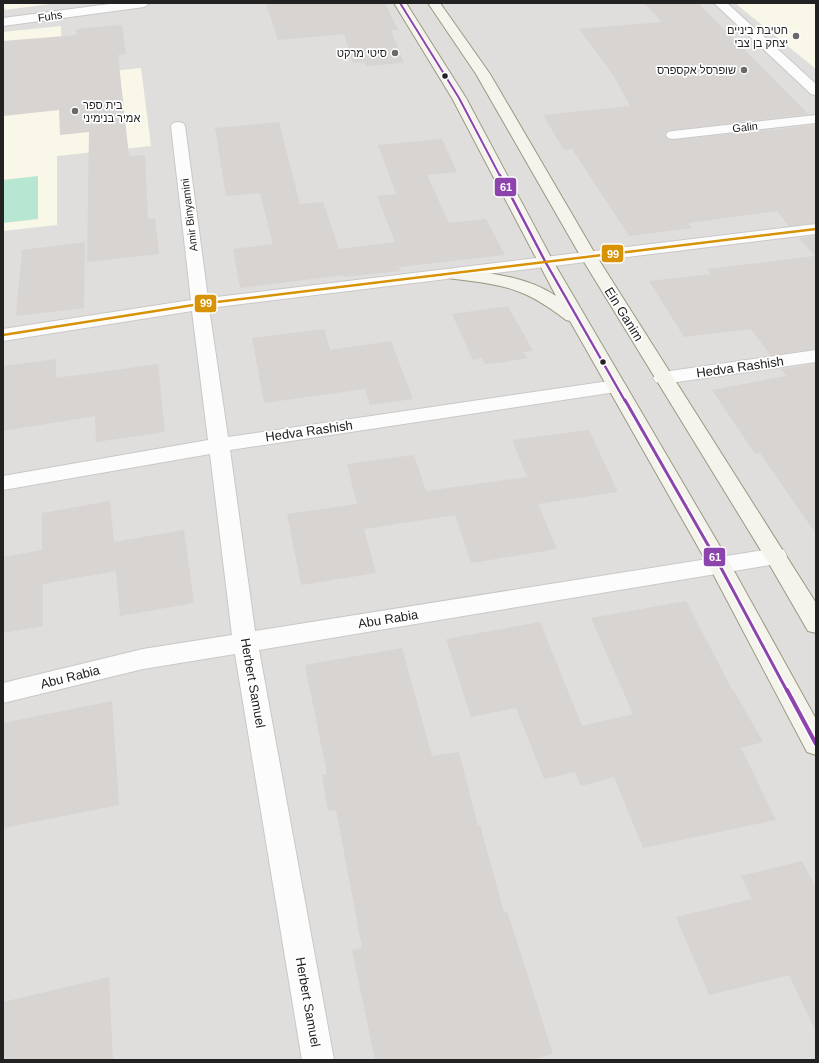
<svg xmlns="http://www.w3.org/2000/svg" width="819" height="1063" font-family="Helvetica,Heebo,sans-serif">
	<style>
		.residential { fill: #dfdedc }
		.education { fill: #f8f7e8 }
		.pitch { fill: #b7e6d2 }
		.building { fill: #d7d4d2 }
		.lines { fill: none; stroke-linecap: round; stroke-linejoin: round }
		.street-casing { stroke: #c9c8c7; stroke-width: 2 }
		.secondary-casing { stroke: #999a82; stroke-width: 2 }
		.street { fill: #fdfcfc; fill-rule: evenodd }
		.secondary { fill: #f4f4ed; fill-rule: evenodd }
		.bus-1-far3-casing { stroke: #fff; stroke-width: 4 }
		.bus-1-far2-casing { stroke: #fff; stroke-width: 5 }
		.bus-1-far1-casing { stroke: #fff; stroke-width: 6 }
		.bus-1-casing { stroke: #fff; stroke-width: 7 }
		.bus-2-casing { stroke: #fff; stroke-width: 5 }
		.bus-1-far3 { stroke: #8e44ad; stroke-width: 2 }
		.bus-1-far2 { stroke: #8e44ad; stroke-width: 2.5 }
		.bus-1-far1 { stroke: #8e44ad; stroke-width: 3 }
		.bus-1 { stroke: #8e44ad; stroke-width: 4 }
		.bus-2 { stroke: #d79205; stroke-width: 2.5 }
		.poi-dot { fill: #6a6968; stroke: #fff; stroke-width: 1.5 }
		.bus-dot { fill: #222; stroke: #fff; stroke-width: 1.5 }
		.labels { text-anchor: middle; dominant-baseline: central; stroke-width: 3.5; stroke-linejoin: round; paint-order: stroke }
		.far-street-label { font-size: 11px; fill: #222; stroke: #fff }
		.far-poi-label { font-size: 11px; fill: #222; stroke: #fff; text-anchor: end }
		.street-label { font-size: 13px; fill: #222; stroke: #fff }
		.line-badge { stroke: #fff; stroke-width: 1.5 }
		.badge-label { font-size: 11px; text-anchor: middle; font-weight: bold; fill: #fff }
	</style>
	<rect width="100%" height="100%" fill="#f0eeeb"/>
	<path class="residential" d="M 3,3 L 816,3 L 816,1060 L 3,1060 Z"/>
	<path class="education" d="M 3,3 L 57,3 L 5,10 Z
		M 735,3 L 816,3 L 816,69 Z
		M 61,26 L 63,76 L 141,68 L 151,146 L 57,156 L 57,225 L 3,231 L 3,32 Z"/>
	<path class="pitch" d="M 38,176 L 38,219 L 3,223 L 3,180 Z"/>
	<path class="building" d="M 283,3 L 385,3 L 398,30 L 391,30 L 404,63 L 366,66 L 364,62 L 353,63 L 344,34 L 278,40 L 266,4 Z
		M 644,3 L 698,3 L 808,114 L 673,130 L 668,131 L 665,134 L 667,139 L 673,140 L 816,125 L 816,223 L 789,226 L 777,211 L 688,223 L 692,228 L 629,236 L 572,149 L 564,150 L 543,115 L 630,106 L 612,73 L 579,29 L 662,22 Z
		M 122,25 L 126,54 L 118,55 L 129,156 L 145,155 L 148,219 L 155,218 L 159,254 L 87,262 L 89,132 L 60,135 L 59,110 L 3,116 L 3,41 L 77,35 L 76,29 Z
		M 279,122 L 300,204 L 323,202 L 339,249 L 395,242 L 377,196 L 396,194 L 378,145 L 442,139 L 457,172 L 427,175 L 449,223 L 486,219 L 505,255 L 399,267 L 401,271 L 345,277 L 344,275 L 240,288 L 233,249 L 273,244 L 260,193 L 226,196 L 215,128 Z
		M 816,236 L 816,349 L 770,355 L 751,329 L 684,337 L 649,281 L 711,274 L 707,269 L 815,256 L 799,238 Z
		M 85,242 L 84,308 L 16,316 L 22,250 Z
		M 508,306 L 533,351 L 523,352 L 527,358 L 498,363 L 485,364 L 482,358 L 473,360 L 452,314 Z
		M 324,329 L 330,350 L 391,341 L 413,399 L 370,405 L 365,389 L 264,403 L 252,338 Z
		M 56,359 L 56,378 L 158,364 L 165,432 L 96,442 L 95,416 L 3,431 L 3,366 Z
		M 816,364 L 816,534 L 760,453 L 755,454 L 712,390 L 786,376 L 781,369 Z
		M 589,430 L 618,492 L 538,504 L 557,549 L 471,563 L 455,515 L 364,529 L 376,573 L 301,585 L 287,514 L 357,504 L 347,464 L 414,455 L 426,491 L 527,477 L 512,440 Z
		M 110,501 L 114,542 L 184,530 L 194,603 L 120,616 L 116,571 L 43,584 L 43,626 L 3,633 L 3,557 L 42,550 L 42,513 Z
		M 686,601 L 733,691 L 734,691 L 763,742 L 741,748 L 776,820 L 643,848 L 614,777 L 581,786 L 575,772 L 544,779 L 516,708 L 471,717 L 446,639 L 540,622 L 582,726 L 633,714 L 591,618 Z
		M 402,648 L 432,756 L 459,752 L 478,826 L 480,825 L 504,912 L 507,911 L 553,1054 L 530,1060 L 375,1060 L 352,950 L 362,948 L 336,810 L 328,811 L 322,775 L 327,774 L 305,665 Z
		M 112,701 L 119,805 L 3,828 L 3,723 Z
		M 802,861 L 816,887 L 816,1032 L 789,975 L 709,995 L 676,917 L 752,899 L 741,876 Z
		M 109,977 L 113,1060 L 3,1060 L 3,1002 Z"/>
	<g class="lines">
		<defs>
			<path id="street" d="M 117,3 L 150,3 L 144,7 L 3,26 L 3,18 Z
				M 714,3 L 727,3 L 816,84 L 816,95 L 811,94 Z
				M 816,115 L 816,123 L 673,139 L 668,138 L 666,135 L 668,132 L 673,131 Z
				M 178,122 L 183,123 L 185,126 L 208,298 L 816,224 L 816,234 L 209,308 L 228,437 L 616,380 L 623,382 L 626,386 L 623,390 L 616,392 L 230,450 L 255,631 L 776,548 L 784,550 L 787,556 L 784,562 L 776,564 L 259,650 L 334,1060 L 302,1060 L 235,654 L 143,669 L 3,703 L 3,683 L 143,649 L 232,635 L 210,454 L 3,490 L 3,476 L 208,440 L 192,311 L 3,341 L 3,329 L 191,300 L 171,126 L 173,123 Z
				M 816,350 L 816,362 L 663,384 L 656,382 L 653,378 L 656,374 L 663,372 Z"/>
			<path id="secondary" d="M 394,3 L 406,3 L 466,98 L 554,263 L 728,560 L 816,719 L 816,755 L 807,752 L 710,568 L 570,321 L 566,320 C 525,288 505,285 455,279 L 449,278 L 446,274 L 449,270 L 455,269 C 489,273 526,276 556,296 L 452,98 Z
				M 428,3 L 440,3 L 490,74 L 597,257 L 816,603 L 816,633 L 808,631 L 768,562 L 581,257 L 476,74 Z"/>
		</defs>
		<use href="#street" class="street-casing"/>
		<use href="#secondary" class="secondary-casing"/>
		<use href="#street" class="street"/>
		<use href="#secondary" class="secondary"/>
		<defs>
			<path id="bus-1-far3" d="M 400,3 L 459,98 L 500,176"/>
			<path id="bus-1-far2" d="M 500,175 L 546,263 L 625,401"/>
			<path id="bus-1-far1" d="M 625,400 L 720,566 L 787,691"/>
			<path id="bus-1" d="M 787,690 L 816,744"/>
			<path id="bus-2" d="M 3,335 L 200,304 L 816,229"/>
		</defs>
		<use href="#bus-1-far3" class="bus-1-far3-casing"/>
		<use href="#bus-1-far2" class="bus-1-far2-casing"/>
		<use href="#bus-1-far1" class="bus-1-far1-casing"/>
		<use href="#bus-1" class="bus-1-casing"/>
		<use href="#bus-2" class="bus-2-casing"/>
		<use href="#bus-1-far3" class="bus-1-far3"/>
		<use href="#bus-1-far2" class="bus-1-far2"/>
		<use href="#bus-1-far1" class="bus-1-far1"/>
		<use href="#bus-1" class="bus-1"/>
		<use href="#bus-2" class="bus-2"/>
	</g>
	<g class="poi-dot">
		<circle cx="796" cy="36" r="4"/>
		<circle cx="395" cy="53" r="4"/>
		<circle cx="744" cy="70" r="4"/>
		<circle cx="75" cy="111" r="4"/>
	</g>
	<g class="bus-dot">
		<circle cx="445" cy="76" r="3.5"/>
		<circle cx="603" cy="362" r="3.5"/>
	</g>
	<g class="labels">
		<g class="far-street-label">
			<text transform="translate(50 16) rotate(-8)">Fuhs</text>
			<text transform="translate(745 127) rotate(-6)">Galin</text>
			<text transform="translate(189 215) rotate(-97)">Amir Binyamini</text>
		</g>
		<g class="far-poi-label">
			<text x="788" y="30">חטיבת ביניים<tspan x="788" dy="13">יצחק בן צבי</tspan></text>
			<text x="387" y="53">סיטי מרקט</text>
			<text x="736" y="70">שופרסל אקספרס</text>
			<text x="83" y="105" text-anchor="start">בית ספר<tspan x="83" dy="13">אמיר בנימיני</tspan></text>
		</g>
		<g class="street-label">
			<text transform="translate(624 314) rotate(58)">Ein Ganim</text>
			<text transform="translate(740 367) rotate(-8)">Hedva Rashish</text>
			<text transform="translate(309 431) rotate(-8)">Hedva Rashish</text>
			<text transform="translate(388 619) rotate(-9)">Abu Rabia</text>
			<text transform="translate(70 677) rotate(-14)">Abu Rabia</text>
			<text transform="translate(253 683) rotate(80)">Herbert Samuel</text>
			<text transform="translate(308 1002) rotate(80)">Herbert Samuel</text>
		</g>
	</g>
	<g class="line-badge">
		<rect x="494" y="177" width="23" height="20" rx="4" fill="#8e44ad"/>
		<rect x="601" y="244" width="23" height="19" rx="4" fill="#d79205"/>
		<rect x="194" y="294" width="23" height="19" rx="4" fill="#d79205"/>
		<rect x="703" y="547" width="23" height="20" rx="4" fill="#8e44ad"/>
	</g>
	<g class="badge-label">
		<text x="506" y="191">61</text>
		<text x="613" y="258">99</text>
		<text x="206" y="307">99</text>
		<text x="715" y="561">61</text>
	</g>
	<rect width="819" height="1063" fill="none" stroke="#222222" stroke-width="8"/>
</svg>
